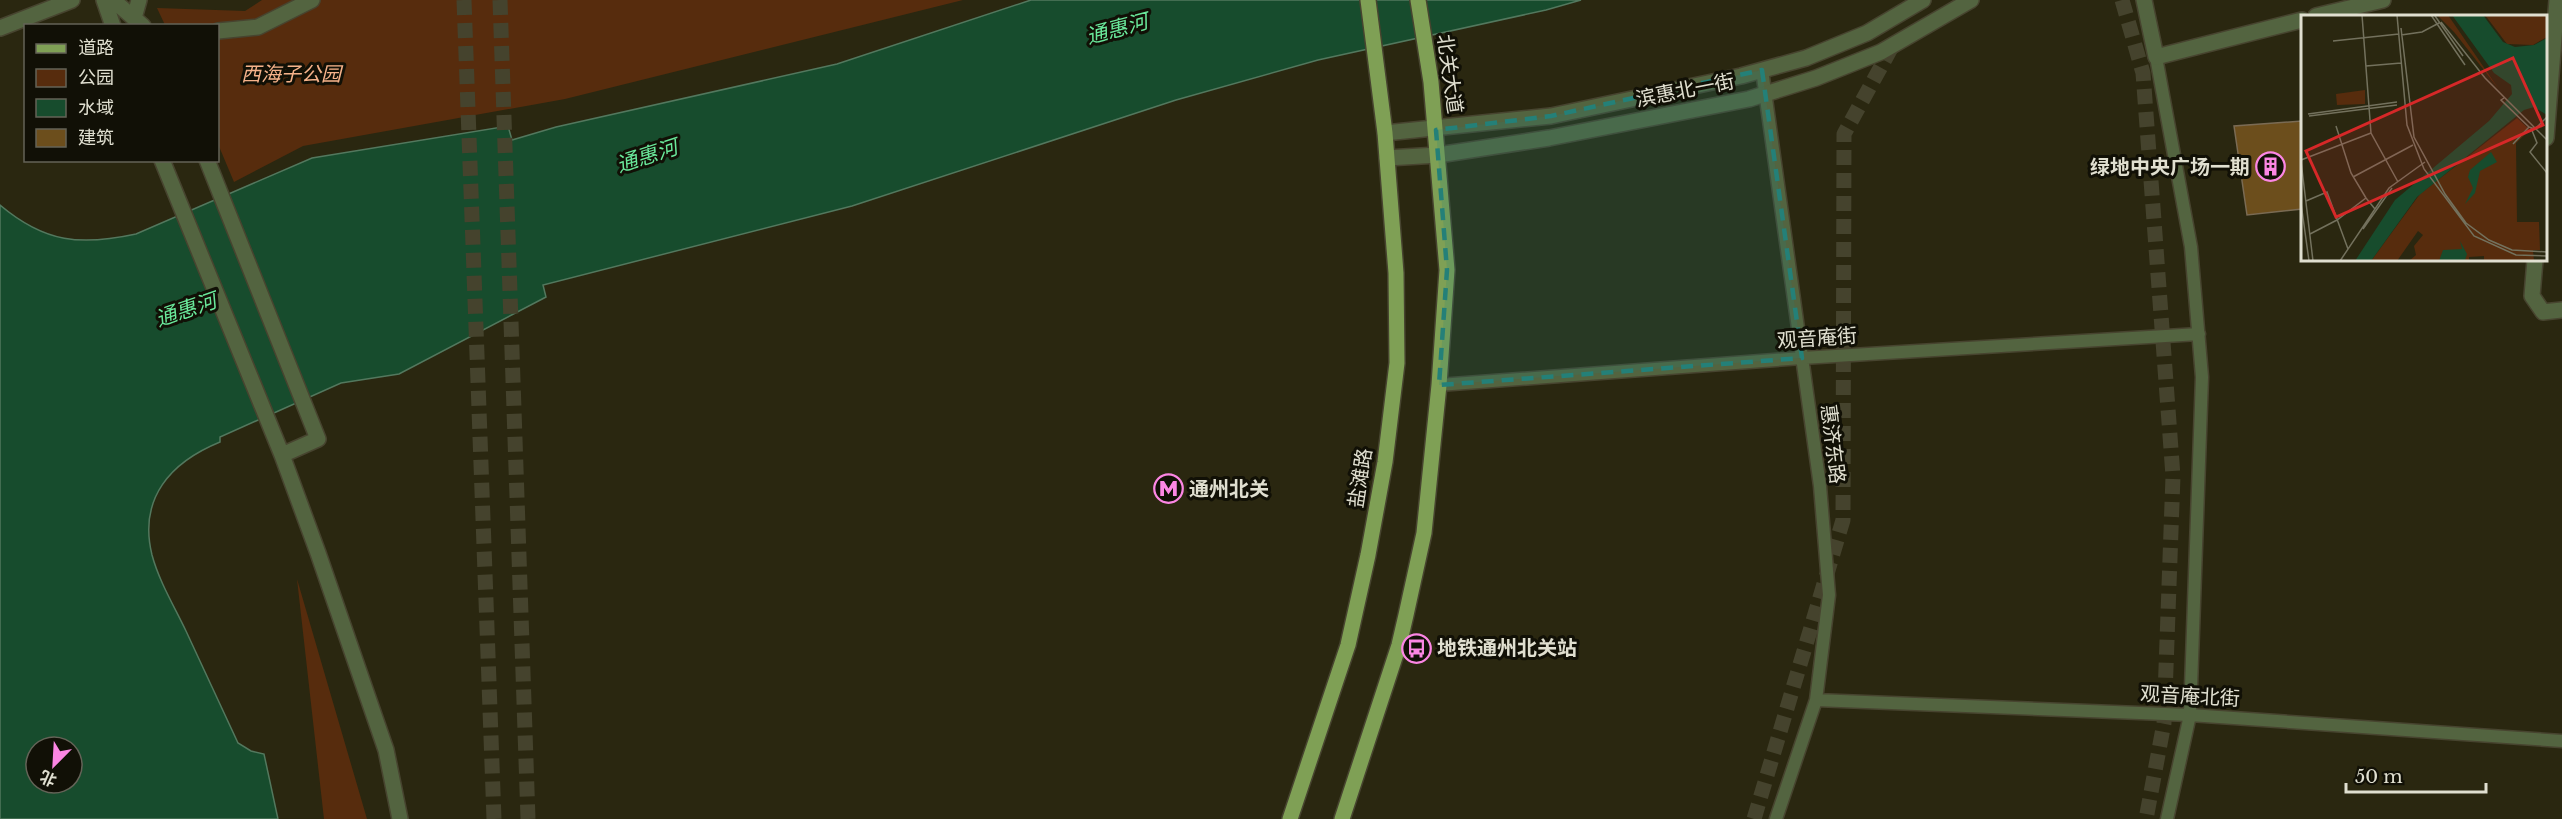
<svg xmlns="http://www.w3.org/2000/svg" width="2562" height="819" font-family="'Libre Baskerville','Noto Sans SC',serif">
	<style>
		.green { fill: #572c0d }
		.water { fill: #174c2d; stroke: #53785e; stroke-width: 1.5; fill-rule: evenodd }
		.building { fill: #6c4e1c; stroke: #7a6b54; stroke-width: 1.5 }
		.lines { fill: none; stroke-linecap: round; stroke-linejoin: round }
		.tertiary-tunnel { stroke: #45432d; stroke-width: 15; stroke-dasharray: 15 8; stroke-linecap: butt }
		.secondary-tunnel { stroke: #45432d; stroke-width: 15; stroke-dasharray: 15 8; stroke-linecap: butt }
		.pedestrian-casing { stroke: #47442f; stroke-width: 15 }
		.minor-casing { stroke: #47442f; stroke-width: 18 }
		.tertiary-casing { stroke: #47442f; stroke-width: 18 }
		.primary-casing { stroke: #47442f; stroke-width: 18 }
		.pedestrian { stroke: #536440; stroke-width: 12 }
		.minor { stroke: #536440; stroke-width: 15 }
		.tertiary { stroke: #536440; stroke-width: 15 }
		.primary { stroke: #7fa055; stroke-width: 15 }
		.marked { fill: #248078; fill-opacity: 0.2; stroke: #248078; stroke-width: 4.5; stroke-dasharray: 12 8; stroke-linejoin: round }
		.labels { text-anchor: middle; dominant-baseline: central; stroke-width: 6; stroke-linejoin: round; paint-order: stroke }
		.park-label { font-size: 20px; font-style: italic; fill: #f5b28a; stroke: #111006 }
		.street-label { font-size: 20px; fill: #e0dfd0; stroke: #111006 }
		.poi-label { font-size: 20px; font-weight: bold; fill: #e0dfd0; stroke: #111006; text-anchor: start }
		.water-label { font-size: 21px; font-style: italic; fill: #6ae99b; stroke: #111006 }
		.inset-road { fill: none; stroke: #73715d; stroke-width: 1.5 }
		.view { fill: #d62828; fill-opacity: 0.15; stroke: #d62828; stroke-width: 3 }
		.inset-edge { fill: none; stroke: #e0dfd0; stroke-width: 3 }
	</style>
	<rect width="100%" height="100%" fill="#2a2710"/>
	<path class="green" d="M 262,0 L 963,0 L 565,99 L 303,146 L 234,182 L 218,144 L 218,26 L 165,25 L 157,8 L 245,11 Z
		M 297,579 L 367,819 L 324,819 Z"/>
	<path class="water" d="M 1031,0 L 1581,0 L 1546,10 L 1318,60 L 1176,100 L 852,206 L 543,285 L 546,297 L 399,374 L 341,383 L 220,437 L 220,442 C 171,462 138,498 152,555 C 159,581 174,606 186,631 C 203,668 221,706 238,743 L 251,751 L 264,754 L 278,819 L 0,819 L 0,205 C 45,243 81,246 136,234 L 312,158 L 508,126 L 512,140 L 556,127 L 837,64 ZM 36,747 L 72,747 L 72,783 L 36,783 Z"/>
	<path class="building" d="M 2302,121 L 2302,209 L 2247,215 L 2234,126 Z"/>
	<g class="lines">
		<path class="tertiary-tunnel" d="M 2122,0 L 2143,73 L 2173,476 L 2164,723 L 2146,819
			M 1754,819 L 1843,520 L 1844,134 L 1895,41"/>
		<path class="secondary-tunnel" d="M 464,0 L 494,819
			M 500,0 L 528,819"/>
		<defs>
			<path id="pedestrian" d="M 2156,57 L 2191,247 L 2202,377 L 2190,715 L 2167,819
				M 1762,70 L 1820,486 L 1829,595 L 1816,700 L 1776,819
				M 1439,385 L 1802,358 L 2199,334
				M 1816,700 L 2190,715 L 2562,741"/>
			<path id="minor" d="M 104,0 L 113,26
				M 113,0 L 143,26
				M 2144,0 L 2156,57 L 2302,20
				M 2316,16 L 2383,0
				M 134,18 L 139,0
				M 0,28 L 72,0
				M 218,31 L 258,27 L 312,0
				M 2546,138 L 2557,0
				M 162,160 L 282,455 L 318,553 L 386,750 L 400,819
				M 207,160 L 318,439 L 282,455
				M 2535,260 L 2532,296 L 2543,312 L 2562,310"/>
			<path id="tertiary" d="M 1385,133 L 1551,116 L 1741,76 L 1806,58 L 1867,33 L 1923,0
				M 1387,158 L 1438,155 L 1549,138 L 1749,99 L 1816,78 L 1881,52 L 1971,0"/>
			<path id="primary" d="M 1290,819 L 1348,645 L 1368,555 L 1385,462 L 1397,363 L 1396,273 L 1385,133 L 1368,0
				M 1342,819 L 1399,645 L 1406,615 L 1424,533 L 1439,385 L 1447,270 L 1431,82 L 1418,0"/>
		</defs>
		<use href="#pedestrian" class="pedestrian-casing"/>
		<use href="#minor" class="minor-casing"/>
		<use href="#tertiary" class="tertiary-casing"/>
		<use href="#primary" class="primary-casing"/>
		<use href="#pedestrian" class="pedestrian"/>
		<use href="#minor" class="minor"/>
		<use href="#tertiary" class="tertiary"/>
		<use href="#primary" class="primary"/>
	</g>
	<path class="marked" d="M 1762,70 L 1802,358 L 1439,385 L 1447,270 L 1436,130 L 1551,116 Z"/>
	<defs>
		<symbol id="building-ring" viewBox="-11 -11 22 22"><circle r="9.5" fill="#111006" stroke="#fc86e4" stroke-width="1.5"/><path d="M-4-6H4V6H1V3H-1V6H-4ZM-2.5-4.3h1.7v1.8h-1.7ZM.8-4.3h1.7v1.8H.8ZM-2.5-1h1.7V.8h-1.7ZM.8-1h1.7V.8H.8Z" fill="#fc86e4"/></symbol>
		<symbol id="metro-ring" viewBox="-11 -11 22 22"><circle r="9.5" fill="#111006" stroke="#fc86e4" stroke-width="1.5"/><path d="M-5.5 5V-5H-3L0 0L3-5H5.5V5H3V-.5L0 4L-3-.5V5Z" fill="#fc86e4"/></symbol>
		<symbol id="bus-ring" viewBox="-11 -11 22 22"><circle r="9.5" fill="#111006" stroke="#fc86e4" stroke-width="1.5"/><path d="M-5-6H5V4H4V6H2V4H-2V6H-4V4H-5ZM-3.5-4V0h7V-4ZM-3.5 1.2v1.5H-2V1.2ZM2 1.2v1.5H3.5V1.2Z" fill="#fc86e4"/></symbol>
	</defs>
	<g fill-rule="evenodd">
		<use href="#building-ring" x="2254" y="150" width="33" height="33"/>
		<use href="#metro-ring" x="1152" y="472" width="33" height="33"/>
		<use href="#bus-ring" x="1400" y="632" width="33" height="33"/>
	</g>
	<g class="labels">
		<g class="park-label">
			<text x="291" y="74">西海子公园</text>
		</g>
		<g class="street-label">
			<text transform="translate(1450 74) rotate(82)">北关大道</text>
			<text transform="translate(1685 90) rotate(-11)">滨惠北一街</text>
			<text transform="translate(1817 338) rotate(-4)">观音庵街</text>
			<text transform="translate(1833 444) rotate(83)">惠济东路</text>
			<text transform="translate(1360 478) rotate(-81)">盐滩路</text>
			<text transform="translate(2190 696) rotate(3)">观音庵北街</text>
		</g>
		<g class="poi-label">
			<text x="2250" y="167" text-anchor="end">绿地中央广场一期</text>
			<text x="1189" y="489">通州北关</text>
			<text x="1437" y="648">地铁通州北关站</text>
		</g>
		<g class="water-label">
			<text transform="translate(1117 29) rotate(-15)">通惠河</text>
			<text transform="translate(647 156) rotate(-18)">通惠河</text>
			<text transform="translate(186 310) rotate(-19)">通惠河</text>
		</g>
	</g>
	<g transform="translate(2301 15)">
		<rect width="246" height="246" fill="#2a2710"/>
		<path d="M 136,0 L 147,0 L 197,73 L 153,17 ZM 184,0 L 246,0 L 246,22 L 232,30 L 206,29 ZM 64,75 L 64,89 L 36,90 L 35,79 ZM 216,103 L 229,115 L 215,128 L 216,207 L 238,207 L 239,235 L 232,235 L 233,246 L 183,246 L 183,241 L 168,242 L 168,246 L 108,246 L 115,240 L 113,231 L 122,220 L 117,216 L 96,246 L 70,246 L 119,179 Z" fill="#572c0d"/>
		<path d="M 151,0 L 182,0 L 202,27 L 214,32 L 233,30 L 246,23 L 246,100 L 233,92 L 223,95 L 116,182 L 70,246 L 54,246 L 94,185 L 188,106 L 211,79 L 210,70 L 193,58 ZM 190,137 L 196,147 L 179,156 L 174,178 L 164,189 L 172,173 L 167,162 L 169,155 ZM 159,226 L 166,239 L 164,245 L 138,246 L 142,235 L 161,234 Z" fill="#174c2d"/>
		<path class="inset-road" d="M 61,0 L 70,118 L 97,167M 96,0 L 106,110 L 123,154 L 173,221 L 215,240 L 246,241M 130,0 L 164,50M 134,1 L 162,41M 140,7 L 184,63 L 246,125M 100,13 L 113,122 L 144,179 L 165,208 L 188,225 L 211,235 L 246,237M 100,20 L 121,17 L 138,8M 32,26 L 98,19M 65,51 L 100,48M 203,83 L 200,85 L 228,112 L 234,114 L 246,102M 7,99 L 96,87M 8,101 L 96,90M 35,111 L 50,158 L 65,183M 230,113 L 236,128 L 229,137 L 246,158M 212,129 L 228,112M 0,145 L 70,118M 0,146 L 12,246M 52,162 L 112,130M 5,186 L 26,177 L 47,234M 0,188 L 8,246M 62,214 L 91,173M 9,219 L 36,205 L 65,183 L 74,194M 39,246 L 88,173 L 124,147"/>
		<path class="view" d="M 212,43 L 242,110 L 35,202 L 5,136 Z"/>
		<rect width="246" height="246" class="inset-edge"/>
	</g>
	<rect x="24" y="24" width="195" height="138" fill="#111006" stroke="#646357" stroke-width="1.5"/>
	<rect x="36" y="44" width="30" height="9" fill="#7fa055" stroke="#646357" stroke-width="1.5"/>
	<text x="78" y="54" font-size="18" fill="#e0dfd0">道路</text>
	<rect x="36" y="69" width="30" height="18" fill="#572c0d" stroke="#646357" stroke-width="1.5"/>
	<text x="78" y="84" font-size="18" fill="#e0dfd0">公园</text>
	<rect x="36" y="99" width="30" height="18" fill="#174c2d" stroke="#646357" stroke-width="1.5"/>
	<text x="78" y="114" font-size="18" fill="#e0dfd0">水域</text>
	<rect x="36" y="129" width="30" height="18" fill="#6c4e1c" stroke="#646357" stroke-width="1.5"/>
	<text x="78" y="144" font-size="18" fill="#e0dfd0">建筑</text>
	<g transform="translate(54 765) rotate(204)"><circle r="28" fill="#111006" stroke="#646357" stroke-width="1.5"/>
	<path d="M0-4.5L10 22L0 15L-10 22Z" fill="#fc86e4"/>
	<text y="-9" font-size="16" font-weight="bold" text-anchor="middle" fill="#e0dfd0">北</text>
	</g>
	<path d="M2346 783v9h140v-9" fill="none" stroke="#e0dfd0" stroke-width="3"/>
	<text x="2355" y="783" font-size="18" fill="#e0dfd0" stroke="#111006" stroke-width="4.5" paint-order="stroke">50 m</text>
</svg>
